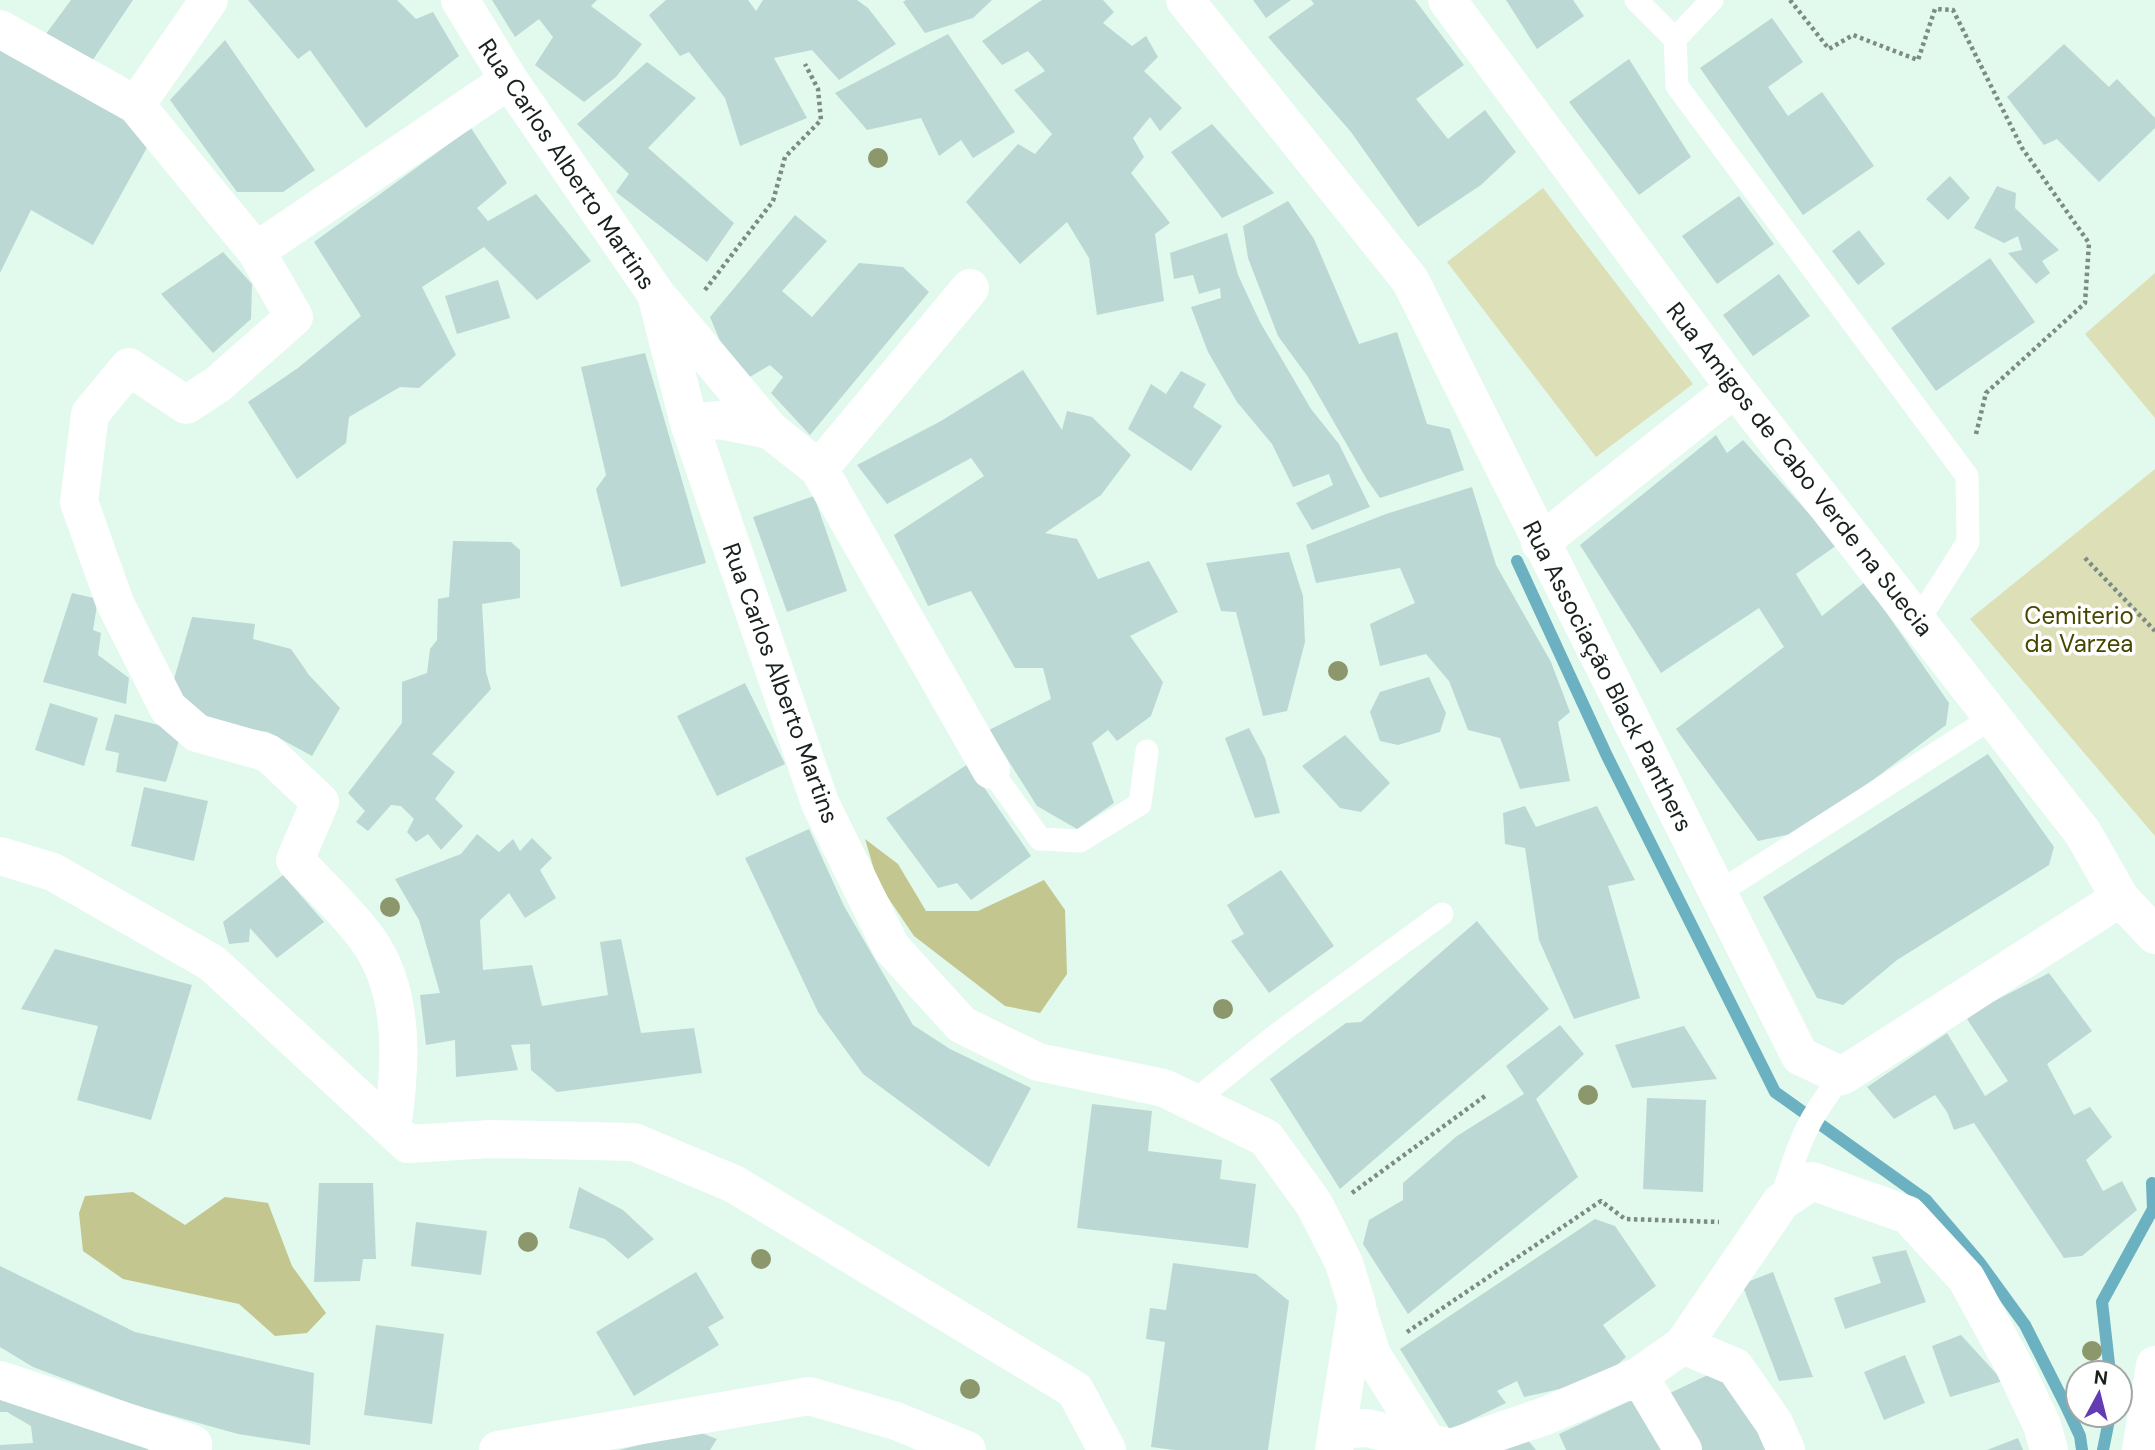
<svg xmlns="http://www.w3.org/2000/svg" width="2155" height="1450" font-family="'DM Sans',sans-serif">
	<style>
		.green { fill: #dddfb7 }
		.forest { fill: #c4c68f }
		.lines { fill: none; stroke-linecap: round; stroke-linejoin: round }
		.stream { stroke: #6cb1c1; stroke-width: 12 }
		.building { fill: #bcd8d5 }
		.path { stroke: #7c8c84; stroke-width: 4.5; stroke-dasharray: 3.5 3.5; stroke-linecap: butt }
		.service { stroke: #fff; stroke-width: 23 }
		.minor { stroke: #fff; stroke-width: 38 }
		.tree { fill: #8c976b }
		.labels { text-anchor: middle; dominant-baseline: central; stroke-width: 7; stroke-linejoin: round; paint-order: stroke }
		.street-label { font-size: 24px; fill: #19211d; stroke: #fff }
		.park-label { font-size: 24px; fill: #464600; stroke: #fff }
	</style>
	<rect width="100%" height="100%" fill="#e2f9ed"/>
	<path class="green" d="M 1543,188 L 1693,384 L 1596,457 L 1447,262 Z
		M 2155,273 L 2155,418 L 2085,334 Z
		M 2155,469 L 2155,836 L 1970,619 Z"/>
	<path class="forest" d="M 865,839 L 898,864 L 926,911 L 978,911 L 1044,880 L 1065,910 L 1067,974 L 1040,1013 L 1005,1006 L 914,936 L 878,883 Z
		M 133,1192 L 185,1225 L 225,1197 L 268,1203 L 292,1266 L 326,1313 L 307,1333 L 275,1336 L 239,1304 L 123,1279 L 83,1251 L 79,1213 L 85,1196 Z"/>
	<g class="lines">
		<path class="stream" d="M 1517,561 L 1607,756 L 1775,1092 L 1926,1200 L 1980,1263 L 2025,1325 L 2065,1404 L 2080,1436 L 2082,1450
			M 2110,1373 L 2102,1302 L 2153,1209 L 2152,1183
			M 2103,1450 L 2110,1415"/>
	</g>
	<path class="building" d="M 71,0 L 133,0 L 86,70 L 37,46 Z
		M 248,0 L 397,0 L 416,19 L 433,12 L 459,56 L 366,128 L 310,50 L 298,59 Z
		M 492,0 L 597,0 L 591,6 L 642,44 L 616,77 L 584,102 L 535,65 L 553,37 L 539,19 L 515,37 Z
		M 666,0 L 748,0 L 756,11 L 763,0 L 857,0 L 868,8 L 896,44 L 839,80 L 812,50 L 774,58 L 807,118 L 740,146 L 725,98 L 689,52 L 680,56 L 649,15 Z
		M 906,0 L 992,0 L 973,18 L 925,33 L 903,2 Z
		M 1042,0 L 1103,0 L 1114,12 L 1103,23 L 1132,46 L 1146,36 L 1158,57 L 1144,71 L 1182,108 L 1160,131 L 1150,117 L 1133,138 L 1144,157 L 1131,173 L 1170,223 L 1155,234 L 1164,301 L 1097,315 L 1089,258 L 1067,222 L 1020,264 L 966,202 L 1018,144 L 1035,154 L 1052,134 L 1014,90 L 1045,71 L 1028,51 L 1002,65 L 982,41 Z
		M 1253,0 L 1291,0 L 1266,18 Z
		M 1311,0 L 1415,0 L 1464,65 L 1416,99 L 1448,139 L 1485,110 L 1516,152 L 1481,185 L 1418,227 L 1351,132 L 1268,37 L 1314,4 Z
		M 1506,0 L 1573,0 L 1584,16 L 1537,49 Z
		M 1772,18 L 1803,62 L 1768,87 L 1788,116 L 1822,92 L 1874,166 L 1803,215 L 1700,68 Z
		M 948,34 L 1015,132 L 973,158 L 961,140 L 939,156 L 921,118 L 867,130 L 835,93 Z
		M 225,40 L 315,170 L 283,192 L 237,192 L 170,100 Z
		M 0,42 L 154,135 L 93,245 L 31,210 L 0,273 Z
		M 2064,44 L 2109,87 L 2117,79 L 2155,118 L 2155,128 L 2099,182 L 2057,139 L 2044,145 L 2007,97 Z
		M 1629,59 L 1691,157 L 1639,195 L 1569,102 Z
		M 647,62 L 696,98 L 648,148 L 734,223 L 707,262 L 616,192 L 629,174 L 577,124 Z
		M 1212,124 L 1274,193 L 1222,218 L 1171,152 Z
		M 471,128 L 507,183 L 477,208 L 488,221 L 536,194 L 591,261 L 537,300 L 484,247 L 422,287 L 456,355 L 419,388 L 400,387 L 349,417 L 346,443 L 297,479 L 248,402 L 298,368 L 361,316 L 314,242 Z
		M 1950,176 L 1970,198 L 1948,220 L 1926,199 Z
		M 1997,186 L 2016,193 L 2015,208 L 2059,250 L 2042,261 L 2050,273 L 2036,284 L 2008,253 L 2022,250 L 2018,236 L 2004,243 L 1974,228 Z
		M 1739,196 L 1774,244 L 1717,284 L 1682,236 Z
		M 1288,201 L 1314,239 L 1359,344 L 1397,332 L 1427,424 L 1450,429 L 1464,470 L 1380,498 L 1366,478 L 1308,377 L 1278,336 L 1248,258 L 1243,226 Z
		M 795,215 L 827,241 L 782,291 L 812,317 L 859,263 L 903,267 L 929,292 L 810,435 L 771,393 L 783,377 L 770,365 L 748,378 L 720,341 L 710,317 Z
		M 1859,230 L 1885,264 L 1858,285 L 1832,251 Z
		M 1227,233 L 1238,275 L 1260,322 L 1311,409 L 1339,444 L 1370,507 L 1312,530 L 1296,503 L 1333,485 L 1329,474 L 1293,487 L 1272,444 L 1237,402 L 1208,352 L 1191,307 L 1221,298 L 1220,288 L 1199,294 L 1193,275 L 1174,279 L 1170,253 Z
		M 223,252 L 252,284 L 251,319 L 213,353 L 161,294 Z
		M 1990,258 L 2035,322 L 1936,391 L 1891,328 Z
		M 1779,274 L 1810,316 L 1753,356 L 1723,315 Z
		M 498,280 L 510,318 L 457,334 L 445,296 Z
		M 645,353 L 706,563 L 621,587 L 596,489 L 606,475 L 581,367 Z
		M 1023,370 L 1062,430 L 1067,411 L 1092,417 L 1131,455 L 1101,495 L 1045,533 L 1077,539 L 1098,579 L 1149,561 L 1178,612 L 1130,636 L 1163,682 L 1151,716 L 1117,741 L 1108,730 L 1092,743 L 1114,803 L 1077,829 L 1037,806 L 989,730 L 1051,699 L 1043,668 L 1015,668 L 971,591 L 928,606 L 894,535 L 984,476 L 971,458 L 887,504 L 857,465 L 941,421 Z
		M 1181,371 L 1206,384 L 1193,407 L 1222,426 L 1191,471 L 1128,429 L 1151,384 L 1166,394 Z
		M 1716,435 L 1727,453 L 1743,440 L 1837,545 L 1796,574 L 1822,616 L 1865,582 L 1949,703 L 1946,725 L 1805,831 L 1758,841 L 1676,729 L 1784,647 L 1759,608 L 1661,673 L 1580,545 Z
		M 1472,487 L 1496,565 L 1551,662 L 1570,712 L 1558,722 L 1570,781 L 1520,789 L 1500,738 L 1468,730 L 1449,681 L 1426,654 L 1380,666 L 1370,624 L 1415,603 L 1400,568 L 1316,583 L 1306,545 L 1386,514 Z
		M 814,496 L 847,591 L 787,612 L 753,517 Z
		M 453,541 L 511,542 L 520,550 L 520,598 L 482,604 L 486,672 L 491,689 L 432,754 L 455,772 L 435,799 L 463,826 L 441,850 L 428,834 L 416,842 L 407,832 L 414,819 L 401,806 L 391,805 L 368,831 L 356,822 L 365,811 L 348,793 L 402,723 L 402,682 L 427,673 L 430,649 L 437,640 L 438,599 L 449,597 Z
		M 1289,552 L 1303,596 L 1305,642 L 1287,711 L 1263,716 L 1236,612 L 1221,611 L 1206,563 Z
		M 72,593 L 98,599 L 93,630 L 101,633 L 98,655 L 129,678 L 126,704 L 43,682 Z
		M 192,617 L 255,624 L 253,639 L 291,649 L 309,675 L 340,708 L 312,756 L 268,732 L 227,726 L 190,714 L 174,679 Z
		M 1429,677 L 1446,713 L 1440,732 L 1398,745 L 1380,741 L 1370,712 L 1380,692 Z
		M 745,683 L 785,764 L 717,796 L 677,716 Z
		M 50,703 L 98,718 L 84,766 L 35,750 Z
		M 115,714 L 182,731 L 166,782 L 116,772 L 119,753 L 105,750 Z
		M 1249,728 L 1265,758 L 1280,813 L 1255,818 L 1225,738 Z
		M 1345,735 L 1390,783 L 1361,812 L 1340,808 L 1302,766 Z
		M 1988,754 L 2054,847 L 2049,865 L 1897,960 L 1843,1005 L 1817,998 L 1763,897 Z
		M 968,764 L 1031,856 L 971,900 L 957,883 L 938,888 L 886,818 Z
		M 144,787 L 208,801 L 194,861 L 131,846 Z
		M 1525,806 L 1536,827 L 1597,806 L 1635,880 L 1608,886 L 1640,998 L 1574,1019 L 1539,940 L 1525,848 L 1505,844 L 1503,813 Z
		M 809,829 L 844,906 L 913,1025 L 950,1049 L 1031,1088 L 989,1167 L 863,1074 L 818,1012 L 745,858 Z
		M 477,834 L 499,852 L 513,839 L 520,851 L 532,838 L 552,858 L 540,870 L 556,898 L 525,918 L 509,893 L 480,920 L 483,970 L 532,965 L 542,1006 L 608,995 L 600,942 L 621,939 L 641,1033 L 694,1028 L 702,1073 L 557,1092 L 531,1070 L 530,1044 L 511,1045 L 518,1070 L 456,1077 L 455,1040 L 426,1045 L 420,995 L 440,993 L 419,920 L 395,879 L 461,854 Z
		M 1281,870 L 1334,946 L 1269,993 L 1231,941 L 1244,934 L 1227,905 Z
		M 283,875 L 324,922 L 277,958 L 250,928 L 249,942 L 229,944 L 223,922 Z
		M 1477,921 L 1549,1009 L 1340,1189 L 1270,1079 L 1346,1023 L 1361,1022 Z
		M 55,949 L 192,985 L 151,1120 L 77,1100 L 98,1026 L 21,1009 Z
		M 2049,973 L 2092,1031 L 2047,1064 L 2074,1115 L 2090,1107 L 2112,1137 L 2086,1160 L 2103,1191 L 2122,1181 L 2137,1210 L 2082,1256 L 2064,1258 L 1974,1123 L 1954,1130 L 1947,1112 L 1935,1095 L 1894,1119 L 1867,1087 L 1947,1033 L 1985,1096 L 2008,1081 L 1967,1019 L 1992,1002 Z
		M 1560,1025 L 1584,1054 L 1536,1099 L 1578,1177 L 1408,1314 L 1363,1244 L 1369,1220 L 1403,1200 L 1403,1183 L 1457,1136 L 1524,1094 L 1506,1066 Z
		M 1684,1026 L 1717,1079 L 1632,1088 L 1615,1045 Z
		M 1647,1098 L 1706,1100 L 1703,1192 L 1643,1189 Z
		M 1092,1104 L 1152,1111 L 1148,1151 L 1222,1160 L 1220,1179 L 1256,1184 L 1248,1248 L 1077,1228 Z
		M 319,1183 L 373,1183 L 376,1259 L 363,1259 L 360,1281 L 314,1282 Z
		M 579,1187 L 623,1210 L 654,1239 L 628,1259 L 605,1239 L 569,1228 Z
		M 1595,1219 L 1615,1226 L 1656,1286 L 1603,1325 L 1626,1357 L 1600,1380 L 1524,1397 L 1517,1381 L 1497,1391 L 1506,1403 L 1450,1430 L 1400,1349 Z
		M 416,1222 L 487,1231 L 481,1275 L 411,1266 Z
		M 1906,1250 L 1926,1302 L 1845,1329 L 1834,1298 L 1881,1283 L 1872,1257 Z
		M 1173,1263 L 1256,1274 L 1289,1301 L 1268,1450 L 1175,1450 L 1151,1447 L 1165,1342 L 1146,1339 L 1150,1308 L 1166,1310 Z
		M 0,1266 L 135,1332 L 314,1373 L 310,1445 L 238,1434 L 134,1405 L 33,1367 L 0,1347 Z
		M 696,1272 L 724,1318 L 708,1327 L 719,1345 L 634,1396 L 596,1332 Z
		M 1773,1272 L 1813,1377 L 1779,1381 L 1742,1284 Z
		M 376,1325 L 444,1334 L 432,1424 L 364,1415 Z
		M 1961,1335 L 2003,1381 L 1950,1397 L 1932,1346 Z
		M 1905,1355 L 1925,1403 L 1884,1420 L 1864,1372 Z
		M 1714,1372 L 1743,1404 L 1768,1450 L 1699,1450 L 1666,1395 Z
		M 0,1389 L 147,1445 L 148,1450 L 0,1450 L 0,1445 L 33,1443 L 31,1426 L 7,1412 L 0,1412 Z
		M 1636,1398 L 1665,1450 L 1566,1450 L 1559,1434 Z
		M 696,1431 L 717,1439 L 710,1450 L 619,1450 Z
		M 2018,1438 L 2023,1450 L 1987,1450 Z
		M 1527,1439 L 1536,1450 L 1496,1450 Z"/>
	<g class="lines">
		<path class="path" d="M 1790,0 L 1829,49 L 1853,35 L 1918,60 L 1935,9 L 1953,10 L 2022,148 L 2089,243 L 2085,303 L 1986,393 L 1976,434
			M 705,290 L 773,201 L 785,157 L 821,120 L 818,89 L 805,64
			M 2085,558 L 2155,631
			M 1352,1193 L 1485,1096
			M 1407,1332 L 1601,1201 L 1625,1219 L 1719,1222"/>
		<path class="service" d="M 1636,0 L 1675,39 L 1677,86 L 1967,476 L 1968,542 L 1918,621
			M 1675,39 L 1712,0
			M 991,770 L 1040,839 L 1080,841 L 1140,804 L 1147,751
			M 1718,893 L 1993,717
			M 1193,1102 L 1279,1033 L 1442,914
			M 1781,1200 C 1798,1146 1805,1121 1842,1076"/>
		<path class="minor" d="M 460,0 L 509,80 L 656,294 L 689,423 L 820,803 L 891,947 L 962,1025 L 1038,1062 L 1164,1088 L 1266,1138 L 1314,1204 L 1344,1263 L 1357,1305 L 1334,1450
			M 1185,0 L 1410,280 L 1800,1056 L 1842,1076 L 2120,898
			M 1447,0 L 1735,388 L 2083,833 L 2120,898 L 2155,935
			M 0,29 L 136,105 L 209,0
			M 136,105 L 256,251 L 294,317 L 218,384 L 186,405 L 129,367 L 90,414 L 79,502 L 115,603 L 168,708 L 197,733 L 268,753 L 320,802 L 295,860 C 319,886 347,911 368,940 C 406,993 401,1068 392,1128
			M 256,251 L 509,80
			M 661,300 L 770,430
			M 689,423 L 720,420 L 770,430 L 819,469 L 991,770
			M 819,469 L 970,288
			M 1540,543 L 1735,388
			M 0,856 L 53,872 L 212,963 L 408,1144 L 491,1139 L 634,1142 L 734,1184 L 1075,1390 L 1107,1450
			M 1359,1314 L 1372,1355 L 1427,1442
			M 1683,1345 L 1781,1202 L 1812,1181 L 1908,1215 L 1966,1278 L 2014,1366 L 2042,1425 L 2049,1450
			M 0,1380 L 193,1444 L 193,1450
			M 1337,1430 L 1367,1428 L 1451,1448 L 1545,1416 L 1639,1376
			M 498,1450 L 809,1396 L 896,1421 L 967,1450
			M 1683,1450 L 1639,1376 L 1683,1345 L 1735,1367 L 1774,1423 L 1786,1450
			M 2141,1450 L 2155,1365"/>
	</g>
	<g class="tree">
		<circle cx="878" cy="158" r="10"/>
		<circle cx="1338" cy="671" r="10"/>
		<circle cx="390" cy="907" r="10"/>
		<circle cx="1223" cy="1009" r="10"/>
		<circle cx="1588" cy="1095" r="10"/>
		<circle cx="528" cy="1242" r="10"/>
		<circle cx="761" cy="1259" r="10"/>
		<circle cx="2092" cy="1351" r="10"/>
		<circle cx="970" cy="1389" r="10"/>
	</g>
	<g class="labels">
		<g class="street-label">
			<text transform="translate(567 164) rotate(56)">Rua Carlos Alberto Martins</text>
			<text transform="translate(1800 469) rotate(52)">Rua Amigos de Cabo Verde na Suecia</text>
			<text transform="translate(1608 676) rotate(63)">Rua Associação Black Panthers</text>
			<text transform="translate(781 683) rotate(70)">Rua Carlos Alberto Martins</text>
		</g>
		<g class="park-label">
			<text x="2079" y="615">Cemiterio<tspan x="2079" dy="28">da Varzea</tspan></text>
		</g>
	</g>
	<g transform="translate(2099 1394) rotate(7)"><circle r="33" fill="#ffffff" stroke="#a3a6a5" stroke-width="2"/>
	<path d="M0-5L12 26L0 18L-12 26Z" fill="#633bb3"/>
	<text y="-10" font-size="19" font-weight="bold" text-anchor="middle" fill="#19211d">N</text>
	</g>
</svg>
